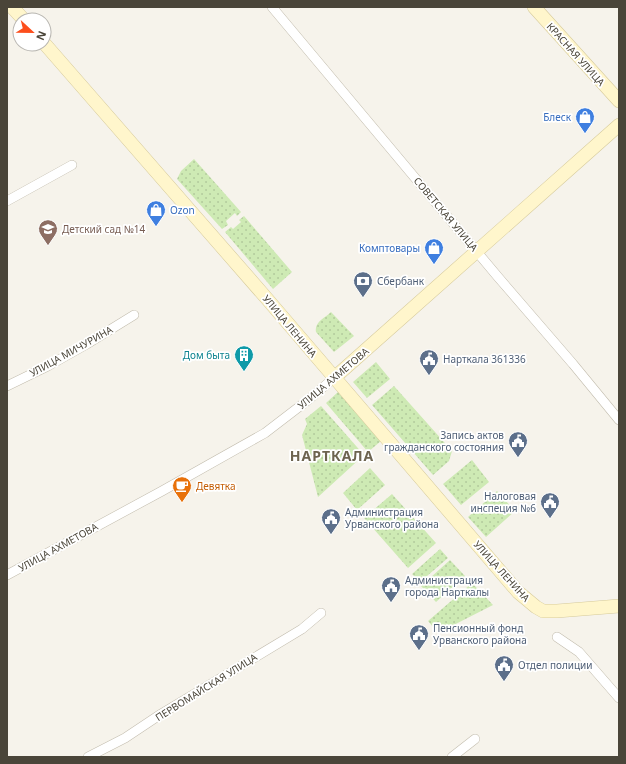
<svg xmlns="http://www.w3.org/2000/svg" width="626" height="764" font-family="'Noto Sans',sans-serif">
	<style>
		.grass { fill: url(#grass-dots) }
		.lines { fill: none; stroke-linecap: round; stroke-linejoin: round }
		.street-casing { stroke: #c2bcad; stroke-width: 10 }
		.secondary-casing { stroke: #d6ca9b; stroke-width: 14 }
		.street { stroke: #fff; stroke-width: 9 }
		.secondary { stroke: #fff6cc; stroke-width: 13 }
		.labels { text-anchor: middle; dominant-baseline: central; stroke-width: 3.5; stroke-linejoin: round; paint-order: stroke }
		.street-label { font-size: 10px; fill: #4a4539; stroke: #fff }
		.shop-label { font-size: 10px; fill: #366cbe; stroke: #fff; text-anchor: end }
		.education-label { font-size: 10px; fill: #785e54; stroke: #fff; text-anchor: start }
		.service-label { font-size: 10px; fill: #4e5e75; stroke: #fff; text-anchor: start }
		.culture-label { font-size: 10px; fill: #0d838f; stroke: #fff; text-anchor: end }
		.food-label { font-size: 10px; fill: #c56008; stroke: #fff; text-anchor: start }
		.district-label { font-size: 14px; font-weight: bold; letter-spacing: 1px; fill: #6d6450; stroke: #fff }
	</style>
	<defs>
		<pattern id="grass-dots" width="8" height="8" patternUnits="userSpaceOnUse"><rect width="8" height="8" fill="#ceeab4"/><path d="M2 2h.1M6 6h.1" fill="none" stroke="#b2ca9c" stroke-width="1.8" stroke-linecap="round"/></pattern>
	</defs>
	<rect width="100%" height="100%" fill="#f6f3eb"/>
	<path class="grass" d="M 194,159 L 241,212 L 237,216 L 235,213 L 226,221 L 228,225 L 222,229 L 177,179 L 181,171 Z
		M 244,216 L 292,272 L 273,289 L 225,232 L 231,227 L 233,229 L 241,222 L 239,220 Z
		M 331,312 L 354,336 L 334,352 L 316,332 C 314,322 325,318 331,312 Z
		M 376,362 L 390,379 L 367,398 L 353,382 Z
		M 394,386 L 452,451 L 449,461 L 433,475 L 372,405 Z
		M 338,392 L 381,441 L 368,452 L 326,403 Z
		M 321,406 L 364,455 L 318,497 L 302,435 L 307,424 L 305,419 Z
		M 472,460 L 489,482 L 461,505 L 443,484 Z
		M 370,468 L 385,485 L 357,510 L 343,493 Z
		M 497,491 L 515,511 L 486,537 L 468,517 Z
		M 392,494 L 436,543 L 408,568 L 364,518 Z
		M 440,549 L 448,558 L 420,582 L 412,574 Z
		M 450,560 L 465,576 L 436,602 L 421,586 Z
		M 472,583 L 493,605 L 438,633 L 428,621 Z"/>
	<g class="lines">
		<defs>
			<path id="street" d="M 272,7 L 498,277 L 573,364 L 619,420
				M 7,201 L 72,165
				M 7,386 L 48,366 L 87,344 L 134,315
				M 7,575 L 162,491 L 265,433 L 308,400 L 334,378
				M 557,637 L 579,652 L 619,698
				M 88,757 L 125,738 L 161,714 L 302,629 L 321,613
				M 452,757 L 475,739"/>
			<path id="secondary" d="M 12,7 L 24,20
				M 534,7 L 619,101
				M 44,43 L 268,300 L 518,592 L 536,607 L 543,611 L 557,611 L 619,606
				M 334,378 L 619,125"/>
		</defs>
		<use href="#street" class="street-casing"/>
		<use href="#secondary" class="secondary-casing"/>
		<use href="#street" class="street"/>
		<use href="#secondary" class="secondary"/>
	</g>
	<defs>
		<symbol id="shop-pin" viewBox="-11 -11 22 30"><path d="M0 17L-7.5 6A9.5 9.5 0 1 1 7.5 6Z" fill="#3f7fe0" stroke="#fff"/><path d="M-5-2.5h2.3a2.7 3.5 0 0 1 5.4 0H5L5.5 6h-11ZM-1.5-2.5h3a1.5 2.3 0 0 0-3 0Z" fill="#fff"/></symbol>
		<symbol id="school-pin" viewBox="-11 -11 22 30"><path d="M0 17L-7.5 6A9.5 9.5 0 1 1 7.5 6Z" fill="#8d6e63" stroke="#fff"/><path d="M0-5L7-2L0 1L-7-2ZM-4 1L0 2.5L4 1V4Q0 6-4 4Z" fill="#fff"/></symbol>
		<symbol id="bank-pin" viewBox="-11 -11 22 30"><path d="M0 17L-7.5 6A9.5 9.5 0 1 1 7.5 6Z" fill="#5c6f8a" stroke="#fff"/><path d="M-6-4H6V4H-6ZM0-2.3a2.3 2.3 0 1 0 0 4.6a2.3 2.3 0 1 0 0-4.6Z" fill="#fff"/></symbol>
		<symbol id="building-pin" viewBox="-11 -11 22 30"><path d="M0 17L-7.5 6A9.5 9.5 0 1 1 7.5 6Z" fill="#0f9aa8" stroke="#fff"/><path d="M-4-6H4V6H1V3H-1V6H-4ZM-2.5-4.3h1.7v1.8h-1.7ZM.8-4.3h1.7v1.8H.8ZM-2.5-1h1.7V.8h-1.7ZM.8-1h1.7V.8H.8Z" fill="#fff"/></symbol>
		<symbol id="civic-pin" viewBox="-11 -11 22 30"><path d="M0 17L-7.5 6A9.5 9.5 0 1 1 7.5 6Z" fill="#5c6f8a" stroke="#fff"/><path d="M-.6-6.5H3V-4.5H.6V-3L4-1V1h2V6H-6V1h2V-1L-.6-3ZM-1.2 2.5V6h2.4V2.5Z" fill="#fff"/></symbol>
		<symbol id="cafe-pin" viewBox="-11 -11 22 30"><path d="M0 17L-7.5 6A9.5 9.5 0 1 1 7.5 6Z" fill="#e8710a" stroke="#fff"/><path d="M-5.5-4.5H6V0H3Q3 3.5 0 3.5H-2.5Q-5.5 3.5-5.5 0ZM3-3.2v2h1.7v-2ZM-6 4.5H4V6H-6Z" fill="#fff"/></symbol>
	</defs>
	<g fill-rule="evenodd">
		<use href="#shop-pin" x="574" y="106" width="22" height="30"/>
		<use href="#shop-pin" x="145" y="199" width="22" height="30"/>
		<use href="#school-pin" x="37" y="218" width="22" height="30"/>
		<use href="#shop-pin" x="423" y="237" width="22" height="30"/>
		<use href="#bank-pin" x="352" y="270" width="22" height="30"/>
		<use href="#building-pin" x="233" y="344" width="22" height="30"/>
		<use href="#civic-pin" x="418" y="348" width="22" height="30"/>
		<use href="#civic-pin" x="507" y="430" width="22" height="30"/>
		<use href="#cafe-pin" x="171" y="475" width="22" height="30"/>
		<use href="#civic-pin" x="539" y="491" width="22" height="30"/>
		<use href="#civic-pin" x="320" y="507" width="22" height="30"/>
		<use href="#civic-pin" x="380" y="575" width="22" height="30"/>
		<use href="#civic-pin" x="408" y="623" width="22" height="30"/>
		<use href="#civic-pin" x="493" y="654" width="22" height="30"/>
	</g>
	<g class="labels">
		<g class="street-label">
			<text transform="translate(576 54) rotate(48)">КРАСНАЯ УЛИЦА</text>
			<text transform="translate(446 214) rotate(50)">СОВЕТСКАЯ УЛИЦА</text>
			<text transform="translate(290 326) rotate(50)">УЛИЦА ЛЕНИНА</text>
			<text transform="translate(71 351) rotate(-29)">УЛИЦА МИЧУРИНА</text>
			<text transform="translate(333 378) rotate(-40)">УЛИЦА АХМЕТОВА</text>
			<text transform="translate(58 547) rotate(-29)">УЛИЦА АХМЕТОВА</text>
			<text transform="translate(502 571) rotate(48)">УЛИЦА ЛЕНИНА</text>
			<text transform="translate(206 687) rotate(-32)">ПЕРВОМАЙСКАЯ УЛИЦА</text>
		</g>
		<g class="shop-label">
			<text x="571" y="117">Блеск</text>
			<text x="170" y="210" text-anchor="start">Ozon</text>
			<text x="420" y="248">Комптовары</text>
		</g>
		<g class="education-label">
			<text x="62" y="229">Детский сад №14</text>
		</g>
		<g class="service-label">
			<text x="377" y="281">Сбербанк</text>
			<text x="443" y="359">Нарткала 361336</text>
			<text x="504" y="435" text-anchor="end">Запись актов<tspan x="504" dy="12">гражданского состояния</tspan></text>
			<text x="536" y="496" text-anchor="end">Налоговая<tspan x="536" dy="12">инспеция №6</tspan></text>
			<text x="345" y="512">Администрация<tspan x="345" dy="12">Урванского района</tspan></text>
			<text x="405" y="580">Администрация<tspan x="405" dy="12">города Нарткалы</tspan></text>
			<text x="433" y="628">Пенсионный фонд<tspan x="433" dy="12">Урванского района</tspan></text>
			<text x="518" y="665">Отдел полиции</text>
		</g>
		<g class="culture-label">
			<text x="230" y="355">Дом быта</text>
		</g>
		<g class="food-label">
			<text x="196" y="486">Девятка</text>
		</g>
		<g class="district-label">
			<text x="332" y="455">НАРТКАЛА</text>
		</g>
	</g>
	<rect width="626" height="764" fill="none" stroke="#4a4539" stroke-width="16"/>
	<g transform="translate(32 32) rotate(112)"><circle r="19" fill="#ffffff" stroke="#b7b5b0"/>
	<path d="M0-3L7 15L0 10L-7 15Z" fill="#fc4e1c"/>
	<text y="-6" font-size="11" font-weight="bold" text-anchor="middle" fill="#4a4539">N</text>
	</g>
</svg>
